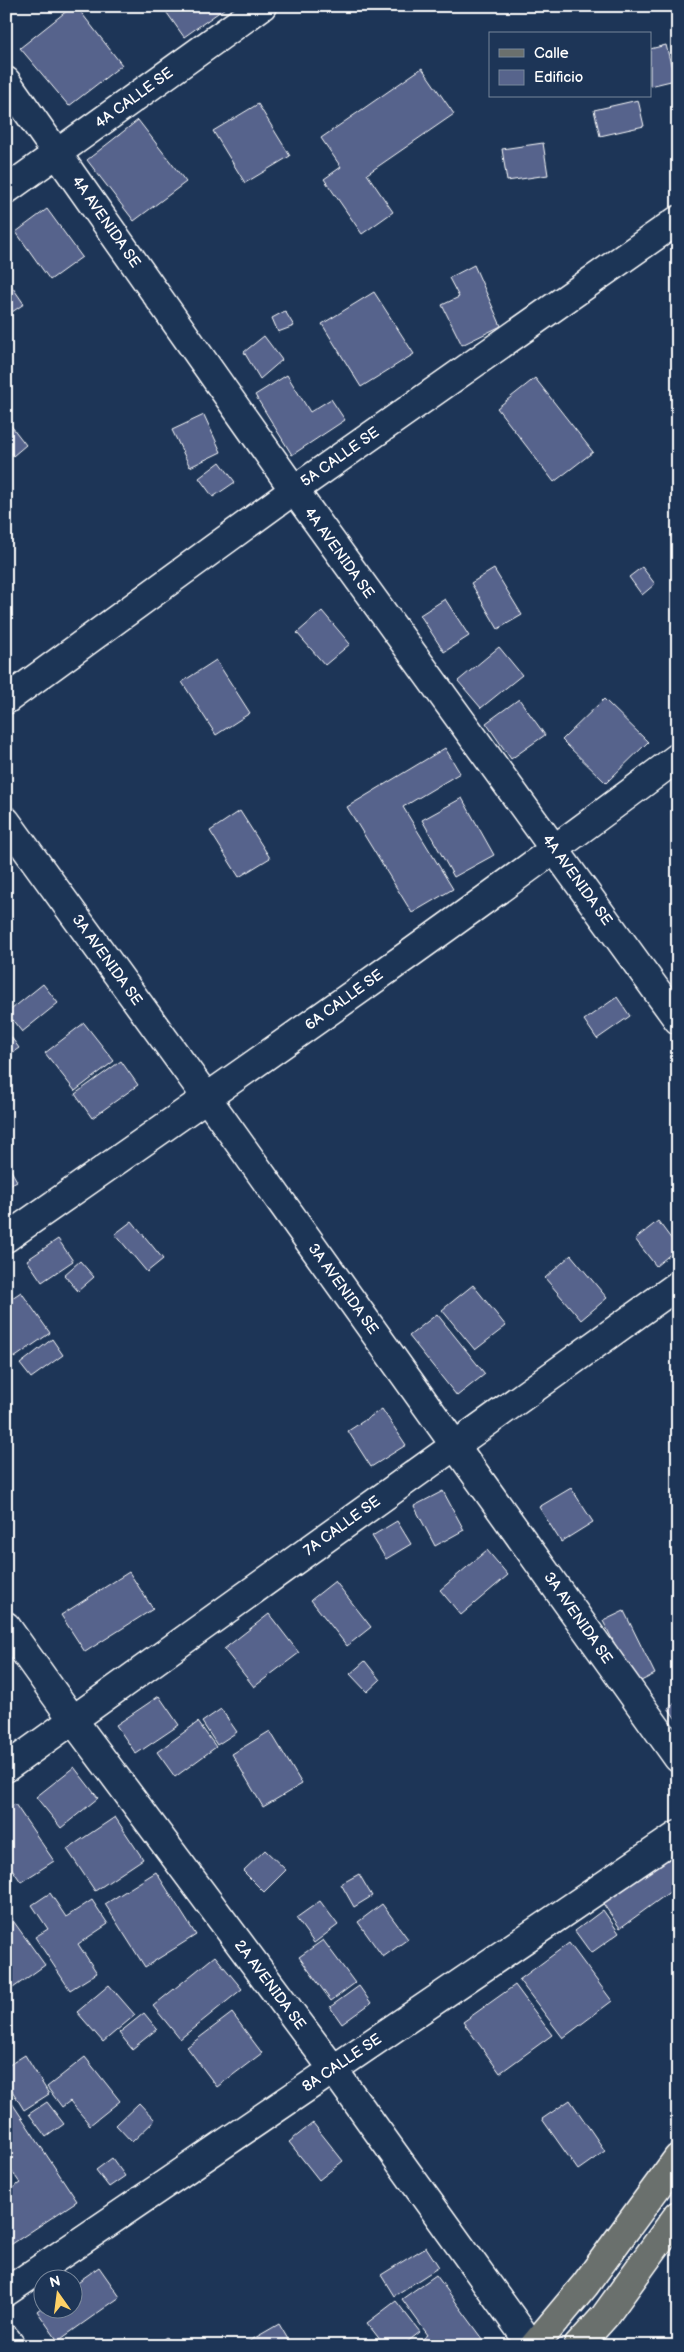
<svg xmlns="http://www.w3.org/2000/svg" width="684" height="2352" font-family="'Balsamiq Sans',sans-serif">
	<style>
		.building { fill: #57648c; stroke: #fff }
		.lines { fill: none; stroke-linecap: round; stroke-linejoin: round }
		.minor-casing { stroke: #fff; stroke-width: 31 }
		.major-casing { stroke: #fff; stroke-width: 31 }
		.minor { stroke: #1d3557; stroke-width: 28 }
		.major { stroke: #6b706d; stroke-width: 28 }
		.labels { text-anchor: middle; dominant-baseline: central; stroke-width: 5; stroke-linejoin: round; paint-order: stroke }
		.street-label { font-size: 15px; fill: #fff; stroke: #1d3557 }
	</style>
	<rect width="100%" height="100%" fill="#1d3557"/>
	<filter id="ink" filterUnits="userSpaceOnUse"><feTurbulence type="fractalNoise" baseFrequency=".02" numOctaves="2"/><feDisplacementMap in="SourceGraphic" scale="10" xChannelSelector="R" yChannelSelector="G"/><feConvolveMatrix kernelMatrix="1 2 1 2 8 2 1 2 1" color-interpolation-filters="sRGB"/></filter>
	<g filter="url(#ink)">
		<path class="building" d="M 73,6 L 76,6 L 122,65 L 69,106 L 20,48 Z
			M 162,6 L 228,6 L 184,37 Z
			M 666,45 L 675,80 L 650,86 L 650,49 Z
			M 422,68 L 454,114 L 367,174 L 393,212 L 362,234 L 324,179 L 341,167 L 321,138 Z
			M 638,100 L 644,126 L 600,136 L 594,110 Z
			M 258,104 L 290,156 L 245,183 L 213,131 Z
			M 138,120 L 186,182 L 134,221 L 87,160 Z
			M 543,143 L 548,175 L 507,181 L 502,149 Z
			M 47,209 L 82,257 L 50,280 L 16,232 Z
			M 474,265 L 501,326 L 462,345 L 442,305 L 459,297 L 449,278 Z
			M 6,278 L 24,304 L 6,316 Z
			M 374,292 L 414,354 L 361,387 L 322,324 Z
			M 285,311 L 294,326 L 278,332 L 272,318 Z
			M 264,336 L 282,360 L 260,379 L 244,352 Z
			M 287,375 L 310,412 L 331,399 L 345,420 L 292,455 L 255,395 Z
			M 535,378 L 593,452 L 554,482 L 497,408 Z
			M 204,415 L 221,452 L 190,467 L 172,430 Z
			M 9,423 L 26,445 L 13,456 L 6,446 L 6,425 Z
			M 220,462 L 235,482 L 213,497 L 199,478 Z
			M 642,567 L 655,584 L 642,595 L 629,577 Z
			M 494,569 L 522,615 L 498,629 L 471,583 Z
			M 445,599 L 469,636 L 444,652 L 420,615 Z
			M 322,611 L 350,644 L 325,665 L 297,633 Z
			M 499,647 L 522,675 L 481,708 L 458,681 Z
			M 216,660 L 250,713 L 216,735 L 182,682 Z
			M 519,699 L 545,735 L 511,759 L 486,723 Z
			M 604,699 L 648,742 L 606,783 L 562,740 Z
			M 445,748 L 460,773 L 403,807 L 453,889 L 412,913 L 347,807 Z
			M 462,798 L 494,855 L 454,877 L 422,820 Z
			M 240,811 L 270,858 L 239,877 L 210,831 Z
			M 43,984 L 58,1003 L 22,1032 L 7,1013 Z
			M 617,997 L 630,1016 L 597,1039 L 584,1020 Z
			M 84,1023 L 114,1061 L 75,1091 L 45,1053 Z
			M 6,1030 L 19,1048 L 6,1057 Z
			M 121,1061 L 138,1085 L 92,1118 L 75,1094 Z
			M 6,1162 L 17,1181 L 6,1187 Z
			M 132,1221 L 163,1259 L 147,1272 L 115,1234 Z
			M 658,1221 L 678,1248 L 656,1266 L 635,1239 Z
			M 58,1239 L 73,1261 L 42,1282 L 27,1260 Z
			M 571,1255 L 607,1298 L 581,1320 L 545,1278 Z
			M 80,1261 L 94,1277 L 78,1291 L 64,1275 Z
			M 473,1285 L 506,1326 L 475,1350 L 442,1310 Z
			M 21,1292 L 50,1333 L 14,1358 L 6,1347 L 6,1302 Z
			M 437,1314 L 485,1374 L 457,1396 L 409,1336 Z
			M 52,1339 L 63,1355 L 31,1378 L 20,1364 Z
			M 382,1409 L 406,1445 L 371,1467 L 348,1431 Z
			M 571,1488 L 593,1522 L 561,1542 L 539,1507 Z
			M 443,1491 L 464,1530 L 435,1546 L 414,1506 Z
			M 397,1521 L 411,1544 L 386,1559 L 372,1536 Z
			M 487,1550 L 508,1575 L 461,1615 L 440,1590 Z
			M 129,1572 L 153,1609 L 85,1652 L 61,1615 Z
			M 335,1581 L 371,1627 L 347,1646 L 311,1600 Z
			M 624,1611 L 655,1674 L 635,1684 L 603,1621 Z
			M 269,1614 L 299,1653 L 254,1687 L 224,1649 Z
			M 365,1661 L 380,1680 L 367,1692 L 350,1674 Z
			M 159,1696 L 179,1725 L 136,1754 L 116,1725 Z
			M 678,1701 L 678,1722 L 668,1708 Z
			M 221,1709 L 237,1732 L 217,1745 L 202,1722 Z
			M 198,1722 L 216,1747 L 175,1777 L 157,1752 Z
			M 270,1731 L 302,1784 L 263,1807 L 232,1754 Z
			M 74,1767 L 98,1798 L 61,1828 L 36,1797 Z
			M 15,1804 L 54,1861 L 21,1882 L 6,1860 L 6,1810 Z
			M 115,1817 L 143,1859 L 95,1891 L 67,1849 Z
			M 678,1847 L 678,1886 L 620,1928 L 602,1902 Z
			M 265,1850 L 286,1870 L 264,1892 L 243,1871 Z
			M 156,1872 L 196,1935 L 145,1967 L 105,1904 Z
			M 359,1874 L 372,1896 L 354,1907 L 341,1884 Z
			M 50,1893 L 66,1917 L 92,1900 L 108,1924 L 78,1944 L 97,1973 L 70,1990 L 35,1937 L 48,1929 L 32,1905 Z
			M 320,1901 L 338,1925 L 314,1943 L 296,1918 Z
			M 382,1904 L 408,1939 L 383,1957 L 358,1922 Z
			M 603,1910 L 619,1933 L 591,1953 L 575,1931 Z
			M 6,1911 L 45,1965 L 6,1993 Z
			M 323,1940 L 355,1983 L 331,2001 L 299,1957 Z
			M 569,1943 L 612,2001 L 563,2038 L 519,1980 Z
			M 215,1956 L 242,1989 L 180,2039 L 153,2006 Z
			M 109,1985 L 135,2015 L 103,2042 L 77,2012 Z
			M 515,1985 L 552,2035 L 500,2073 L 463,2022 Z
			M 359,1986 L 371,2003 L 342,2024 L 330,2007 Z
			M 144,2013 L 157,2029 L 132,2049 L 119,2033 Z
			M 232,2013 L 262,2053 L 217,2087 L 187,2047 Z
			M 25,2055 L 49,2094 L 24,2110 L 6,2081 L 6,2067 Z
			M 85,2057 L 120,2101 L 90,2125 L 70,2101 L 62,2107 L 47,2087 Z
			M 6,2094 L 77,2201 L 6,2248 L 6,2192 L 20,2183 L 6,2163 Z
			M 570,2100 L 605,2151 L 578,2170 L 542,2119 Z
			M 47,2102 L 64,2124 L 46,2137 L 29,2114 Z
			M 139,2103 L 155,2120 L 132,2142 L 116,2125 Z
			M 313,2123 L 343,2161 L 319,2180 L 289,2142 Z
			M 112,2158 L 125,2176 L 109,2187 L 96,2170 Z
			M 426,2247 L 439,2267 L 394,2296 L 381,2275 Z
			M 99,2267 L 120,2297 L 58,2341 L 37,2311 L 42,2307 L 42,2310 L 72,2310 L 72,2286 Z
			M 436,2275 L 486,2343 L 482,2346 L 413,2346 L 428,2335 L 402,2299 Z
			M 396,2301 L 420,2332 L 402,2346 L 385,2346 L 367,2323 Z
			M 279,2324 L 292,2346 L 241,2346 Z
			M 166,2337 L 172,2346 L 154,2346 Z"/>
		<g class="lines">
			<defs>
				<path id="minor" d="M 6,81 L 294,490 L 678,1020
					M 6,190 L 262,6
					M 6,700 L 294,490 L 678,220
					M 6,821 L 207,1098 L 678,1758
					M 6,1238 C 232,1080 458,923 678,757
					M 6,1626 L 73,1720 L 333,2069 L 532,2346
					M 6,1768 L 678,1285
					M 6,2292 L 678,1835
					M 6,2339 L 11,2346"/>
				<path id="major" d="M 534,2346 L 585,2285 L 678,2158
					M 578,2346 L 605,2316 L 678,2215"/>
			</defs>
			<use href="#minor" class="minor-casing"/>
			<use href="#major" class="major-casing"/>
			<use href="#minor" class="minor"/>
			<use href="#major" class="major"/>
		</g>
	</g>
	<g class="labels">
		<g class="street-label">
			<text transform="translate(134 98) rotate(-36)">4A CALLE SE</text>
			<text transform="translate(106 222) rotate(55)">4A AVENIDA SE</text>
			<text transform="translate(340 457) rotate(-35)">5A CALLE SE</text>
			<text transform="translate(339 553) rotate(54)">4A AVENIDA SE</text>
			<text transform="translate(577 880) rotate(54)">4A AVENIDA SE</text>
			<text transform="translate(107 960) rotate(54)">3A AVENIDA SE</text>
			<text transform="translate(344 1000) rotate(-36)">6A CALLE SE</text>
			<text transform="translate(343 1289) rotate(54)">3A AVENIDA SE</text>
			<text transform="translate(342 1526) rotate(-36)">7A CALLE SE</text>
			<text transform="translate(578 1618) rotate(55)">3A AVENIDA SE</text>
			<text transform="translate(270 1985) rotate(53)">2A AVENIDA SE</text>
			<text transform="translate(342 2063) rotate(-34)">8A CALLE SE</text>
		</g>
	</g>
	<rect width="684" height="2352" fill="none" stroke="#1d3557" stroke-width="25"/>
	<rect x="12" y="12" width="659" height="2327" fill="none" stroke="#fff" stroke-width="2" filter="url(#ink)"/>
	<rect x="489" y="32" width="162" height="65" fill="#1d3557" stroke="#77869a"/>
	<rect x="499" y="49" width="25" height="8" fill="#6b706d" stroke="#77869a"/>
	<text x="534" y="58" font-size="15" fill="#ffffff">Calle</text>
	<rect x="499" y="70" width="25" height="15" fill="#57648c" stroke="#77869a"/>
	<text x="534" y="82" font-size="15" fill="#ffffff">Edificio</text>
	<g transform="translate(58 2294) rotate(346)"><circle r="24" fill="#1d3557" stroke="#77869a"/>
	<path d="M0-4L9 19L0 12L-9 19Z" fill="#ffd166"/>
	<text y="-8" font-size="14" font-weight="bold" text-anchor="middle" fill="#ffffff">N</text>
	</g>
</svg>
